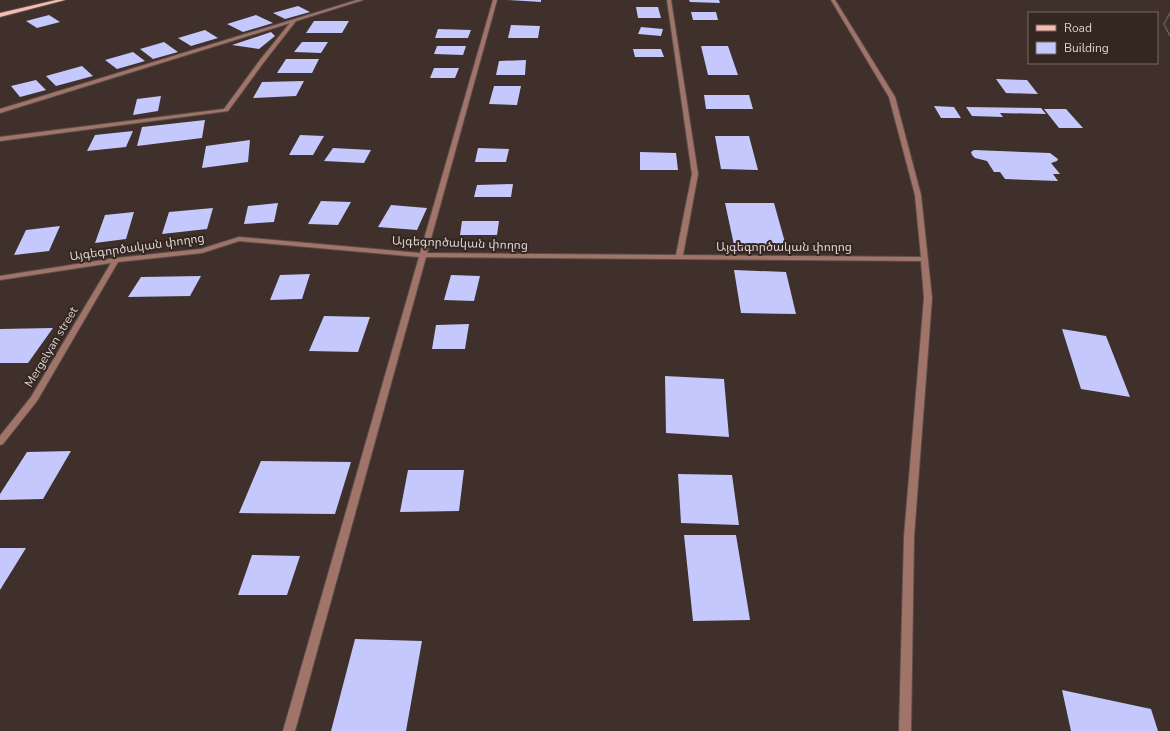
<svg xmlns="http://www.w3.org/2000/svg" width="1170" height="731" font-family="'Nunito Sans','Noto Sans Armenian',sans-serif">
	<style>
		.building { fill: #c4c8fc }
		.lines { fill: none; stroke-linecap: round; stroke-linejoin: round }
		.minor-casing { stroke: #5b4d48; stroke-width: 2 }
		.primary-casing { stroke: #5b4d48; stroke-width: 2 }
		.path { stroke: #948883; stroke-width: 1.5; stroke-dasharray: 1 1; stroke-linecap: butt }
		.minor { fill: #a1746a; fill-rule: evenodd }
		.primary { fill: #f5bdb1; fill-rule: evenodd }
		.labels { text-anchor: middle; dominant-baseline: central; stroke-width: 4; stroke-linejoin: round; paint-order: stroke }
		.street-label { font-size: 12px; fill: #dcd2ce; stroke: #342621 }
	</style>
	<rect width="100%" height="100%" fill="#3f302b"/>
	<path class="building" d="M 507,0 L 541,0 L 541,2 Z
		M 689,0 L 719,0 L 720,3 L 690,2 Z
		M 298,6 L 310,12 L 285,19 L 273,13 Z
		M 636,7 L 658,7 L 661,18 L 638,18 Z
		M 691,12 L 716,12 L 718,20 L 693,20 Z
		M 49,15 L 60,22 L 37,28 L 26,21 Z
		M 256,15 L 273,23 L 243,32 L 227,24 Z
		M 314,21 L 349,21 L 342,33 L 306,33 Z
		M 511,25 L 540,26 L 538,38 L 508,38 Z
		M 641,27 L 663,29 L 661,36 L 638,34 Z
		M 438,29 L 471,30 L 468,38 L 435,38 Z
		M 205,30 L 218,38 L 191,46 L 178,38 Z
		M 271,32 L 275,36 L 259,49 L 232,45 Z
		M 164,42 L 178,52 L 153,59 L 140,49 Z
		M 302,42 L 328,42 L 321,53 L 294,52 Z
		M 437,46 L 466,46 L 463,55 L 434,54 Z
		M 701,46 L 728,46 L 738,75 L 708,75 Z
		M 633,49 L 661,49 L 664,57 L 635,57 Z
		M 133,52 L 145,61 L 117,69 L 105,60 Z
		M 286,59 L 319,59 L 312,73 L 277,73 Z
		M 526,60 L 525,75 L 496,75 L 499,61 Z
		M 82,66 L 93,76 L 56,86 L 46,76 Z
		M 434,68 L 459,68 L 455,78 L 430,78 Z
		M 996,79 L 1027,80 L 1038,94 L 1006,93 Z
		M 36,80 L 46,90 L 20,97 L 11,86 Z
		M 304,81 L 296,96 L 253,98 L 262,82 Z
		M 494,86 L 521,86 L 517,105 L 489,104 Z
		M 704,95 L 749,95 L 753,109 L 706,109 Z
		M 161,96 L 158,111 L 133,115 L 137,99 Z
		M 934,106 L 954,107 L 961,118 L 941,118 Z
		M 966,107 L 1041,108 L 1046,114 L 1000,113 L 1003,117 L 972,116 Z
		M 1044,109 L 1066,109 L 1083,128 L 1059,128 Z
		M 205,120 L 202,138 L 137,146 L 142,127 Z
		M 133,131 L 126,147 L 87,151 L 95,135 Z
		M 300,135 L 324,136 L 313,155 L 289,155 Z
		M 715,136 L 749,136 L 758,170 L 721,169 Z
		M 250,140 L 248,162 L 202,168 L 206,146 Z
		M 333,148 L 371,150 L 364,163 L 324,161 Z
		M 478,148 L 509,149 L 506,162 L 475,162 Z
		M 974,150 L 1050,153 L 1058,159 L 1057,161 L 1051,163 L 1060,174 L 1053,174 L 1058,181 L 1005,179 L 1000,172 L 994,172 L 987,161 L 975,158 L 972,155 L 971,152 Z
		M 640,152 L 676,153 L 678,170 L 640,170 Z
		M 513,184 L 511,197 L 474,197 L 477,185 Z
		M 321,201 L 351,202 L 338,225 L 308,224 Z
		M 278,203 L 274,222 L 244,224 L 248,206 Z
		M 725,203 L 774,203 L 786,246 L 734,245 Z
		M 391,205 L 427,208 L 417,230 L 378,227 Z
		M 213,208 L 207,229 L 162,234 L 169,212 Z
		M 134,212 L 126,239 L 95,243 L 105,215 Z
		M 462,221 L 499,221 L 497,235 L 460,235 Z
		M 60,226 L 49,251 L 14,255 L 26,230 Z
		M 734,270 L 786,272 L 796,314 L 741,313 Z
		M 310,274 L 302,299 L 270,300 L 280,275 Z
		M 451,275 L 480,276 L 474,301 L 444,300 Z
		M 201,276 L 190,296 L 128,297 L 141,277 Z
		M 324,316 L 370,317 L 358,352 L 309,351 Z
		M 469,324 L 465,349 L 432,349 L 436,325 Z
		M 53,328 L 28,363 L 0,363 L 0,329 Z
		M 1062,329 L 1106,336 L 1130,397 L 1081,389 Z
		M 665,376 L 724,379 L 729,437 L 666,433 Z
		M 71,451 L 43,499 L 0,500 L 0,494 L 27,452 Z
		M 261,461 L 351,462 L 335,514 L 239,513 Z
		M 408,470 L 464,470 L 459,511 L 400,512 Z
		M 678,474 L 732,475 L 739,525 L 681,523 Z
		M 684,535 L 736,535 L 750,620 L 693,621 Z
		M 0,548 L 26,548 L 0,590 Z
		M 252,555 L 300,556 L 287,595 L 238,595 Z
		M 355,639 L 422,641 L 406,731 L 331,731 Z
		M 1062,690 L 1151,709 L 1158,731 L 1071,731 Z"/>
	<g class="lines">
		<defs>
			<path id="minor" d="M 357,0 L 363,0 L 296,21 L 264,62 L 228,111 L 0,141 L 0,137 L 224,109 L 260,60 L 290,23 L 0,113 L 0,109 Z
				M 493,0 L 497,0 L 427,253 L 676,255 L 692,174 L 667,0 L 671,0 L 698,174 L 683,255 L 921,257 L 915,195 L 889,97 L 831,0 L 835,0 L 895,97 L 921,195 L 932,298 L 914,537 L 911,731 L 899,731 L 904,537 L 924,298 L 921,261 L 426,257 L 295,731 L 283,731 L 419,257 L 239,241 L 202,253 L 118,262 L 37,401 L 3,444 L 0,445 L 0,436 L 31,397 L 111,263 L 0,280 L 0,276 L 116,258 L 201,249 L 239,237 L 420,253 Z"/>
			<path id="primary" d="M 56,0 L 65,0 L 0,17 L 0,13 Z"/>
		</defs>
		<use href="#minor" class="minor-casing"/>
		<use href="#primary" class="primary-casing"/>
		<path class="path" d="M 1170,13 L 1164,24 L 1170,36"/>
		<use href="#minor" class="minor"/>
		<use href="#primary" class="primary"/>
	</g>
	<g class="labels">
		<g class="street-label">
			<text transform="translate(460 243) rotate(2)">Այգեգործական փողոց</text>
			<text transform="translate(137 247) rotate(-8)">Այգեգործական փողոց</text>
			<text x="784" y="247">Այգեգործական փողոց</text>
			<text transform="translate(51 347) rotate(-59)">Mergelyan street</text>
		</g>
	</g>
	<rect x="1028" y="12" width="130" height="52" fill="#342621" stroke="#776b66"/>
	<rect x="1036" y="25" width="20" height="6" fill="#f5bdb1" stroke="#776b66"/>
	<text x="1064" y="32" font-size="12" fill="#dcd2ce">Road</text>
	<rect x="1036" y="42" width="20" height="12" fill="#c4c8fc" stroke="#776b66"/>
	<text x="1064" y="52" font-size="12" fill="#dcd2ce">Building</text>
</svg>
